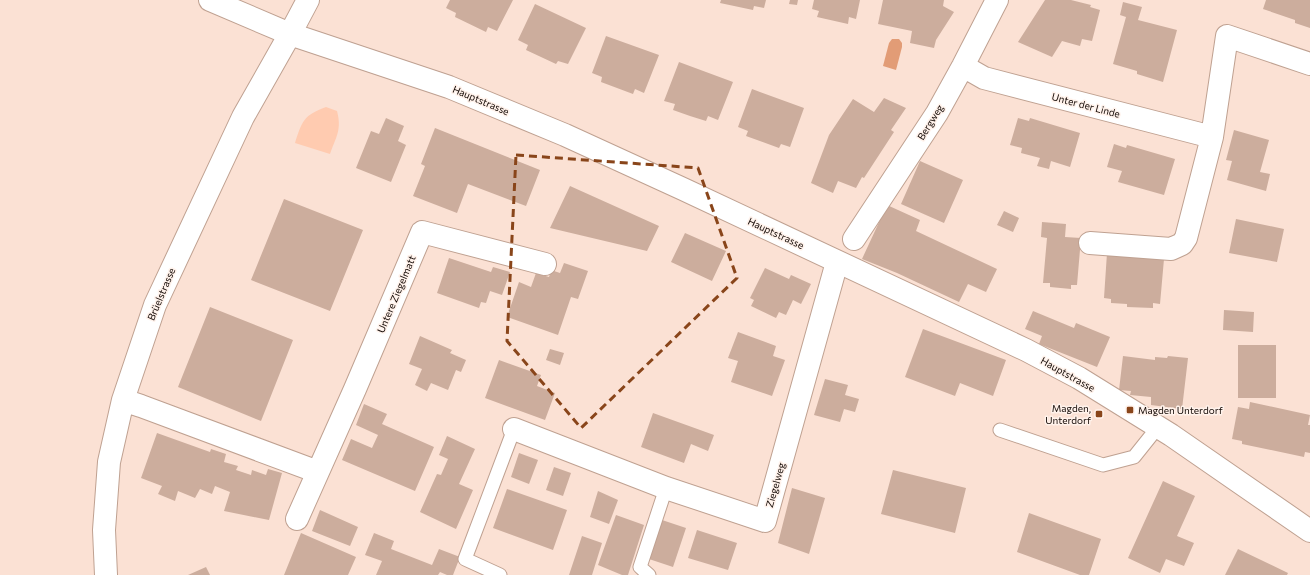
<svg xmlns="http://www.w3.org/2000/svg" width="1310" height="575" font-family="Commissioner,sans-serif">
	<style>
		.green { fill: #ffcbb0 }
		.water { fill: #e29c76 }
		.building { fill: #ccad9d }
		.lines { fill: none; stroke-linecap: round; stroke-linejoin: round }
		.lane-casing { stroke: #bfa191; stroke-width: 15 }
		.street-casing { stroke: #bfa191; stroke-width: 24 }
		.secondary-casing { stroke: #bfa191; stroke-width: 24 }
		.lane { stroke: #fff; stroke-width: 13 }
		.street { stroke: #fff; stroke-width: 22 }
		.secondary { stroke: #fff; stroke-width: 22 }
		.marked { fill: none; stroke: #89451a; stroke-width: 3; stroke-dasharray: 8 5; stroke-linejoin: round }
		.poi-dot { fill: #89451a; stroke: #fff2eb; stroke-width: 1.5 }
		.labels { text-anchor: middle; dominant-baseline: central; stroke-width: 3; stroke-linejoin: round; paint-order: stroke }
		.street-label { font-size: 10px; fill: #130905; stroke: #fff2eb }
		.poi-label { font-size: 10px; fill: #130905; stroke: #fff2eb; text-anchor: end }
	</style>
	<rect width="100%" height="100%" fill="#fbe1d4"/>
	<path class="green" d="M 326,107 L 337,111 C 342,130 336,137 330,154 L 295,143 C 302,121 304,115 326,107 Z"/>
	<path class="water" d="M 892,39 L 899,39 L 902,43 L 902,47 L 896,70 L 883,66 L 889,43 Z"/>
	<path class="building" d="M 450,0 L 513,0 L 497,31 L 488,27 L 486,32 L 455,17 L 456,13 L 446,8 Z
		M 721,0 L 766,0 L 764,8 L 754,6 L 753,10 L 720,3 Z
		M 790,0 L 798,0 L 797,5 L 789,4 Z
		M 814,0 L 860,0 L 856,19 L 849,17 L 848,24 L 817,17 L 819,11 L 812,9 Z
		M 883,0 L 944,0 L 943,6 L 954,12 L 936,40 L 934,48 L 910,43 L 912,31 L 878,24 Z
		M 1045,0 L 1071,0 L 1091,5 L 1090,7 L 1100,10 L 1092,41 L 1082,39 L 1080,46 L 1062,41 L 1052,57 L 1018,42 Z
		M 1266,0 L 1310,0 L 1310,28 L 1295,23 L 1295,20 L 1263,9 Z
		M 1123,2 L 1142,7 L 1138,20 L 1177,30 L 1163,82 L 1137,74 L 1137,71 L 1113,64 L 1126,17 L 1120,15 Z
		M 535,4 L 586,28 L 568,64 L 558,61 L 556,64 L 526,50 L 528,45 L 518,40 Z
		M 606,36 L 659,55 L 644,93 L 635,89 L 633,94 L 601,82 L 602,77 L 592,73 Z
		M 679,62 L 733,82 L 718,120 L 708,116 L 706,121 L 690,116 L 673,110 L 675,104 L 664,101 Z
		M 752,89 L 804,108 L 790,147 L 781,144 L 779,148 L 746,136 L 748,131 L 738,127 Z
		M 884,98 L 906,108 L 891,130 L 894,132 L 864,178 L 862,177 L 856,188 L 838,181 L 833,193 L 811,183 L 829,135 L 853,99 L 874,112 Z
		M 386,118 L 404,126 L 398,141 L 406,145 L 391,182 L 356,168 L 371,131 L 379,134 Z
		M 1018,118 L 1029,121 L 1030,118 L 1080,133 L 1070,167 L 1051,161 L 1049,169 L 1037,166 L 1040,158 L 1021,153 L 1022,148 L 1010,145 Z
		M 435,128 L 540,170 L 526,206 L 468,184 L 457,213 L 413,196 L 425,166 L 421,164 Z
		M 1234,130 L 1269,140 L 1260,172 L 1270,174 L 1266,191 L 1227,180 L 1232,161 L 1226,160 Z
		M 1114,144 L 1126,148 L 1127,145 L 1175,159 L 1164,195 L 1118,182 L 1122,171 L 1107,167 Z
		M 920,161 L 963,180 L 944,223 L 901,204 Z
		M 570,186 L 659,226 L 647,251 L 550,228 Z
		M 284,199 L 363,230 L 330,311 L 251,280 Z
		M 887,205 L 920,220 L 916,231 L 997,269 L 986,292 L 968,284 L 959,302 L 897,273 L 862,259 Z
		M 1004,211 L 1019,218 L 1013,232 L 997,225 Z
		M 1236,219 L 1284,229 L 1277,262 L 1229,253 Z
		M 1042,222 L 1066,224 L 1065,237 L 1081,238 L 1077,285 L 1071,285 L 1071,289 L 1050,287 L 1050,283 L 1043,283 L 1047,238 L 1041,237 Z
		M 685,233 L 726,251 L 712,281 L 671,262 Z
		M 1107,253 L 1164,259 L 1160,304 L 1153,303 L 1153,308 L 1127,307 L 1127,304 L 1111,303 L 1111,299 L 1104,298 Z
		M 449,258 L 491,272 L 493,267 L 510,272 L 502,295 L 490,291 L 486,303 L 481,302 L 479,308 L 437,293 Z
		M 564,263 L 588,271 L 578,299 L 571,297 L 558,335 L 507,317 L 519,282 L 531,287 L 536,273 L 549,277 L 551,270 L 560,273 Z
		M 765,268 L 789,279 L 791,275 L 811,284 L 801,304 L 793,300 L 786,315 L 779,312 L 776,318 L 751,306 L 754,300 L 750,298 Z
		M 210,307 L 293,340 L 261,421 L 178,387 Z
		M 1224,310 L 1254,312 L 1253,332 L 1223,330 Z
		M 1033,311 L 1074,328 L 1076,323 L 1110,337 L 1097,367 L 1039,344 L 1042,336 L 1025,329 Z
		M 923,329 L 1006,360 L 993,396 L 960,383 L 955,396 L 905,377 Z
		M 738,332 L 776,346 L 773,356 L 785,360 L 772,396 L 731,382 L 738,361 L 728,358 Z
		M 420,336 L 452,350 L 450,353 L 466,360 L 461,372 L 456,370 L 448,390 L 431,383 L 427,391 L 415,385 L 422,369 L 409,364 Z
		M 1238,345 L 1276,345 L 1276,398 L 1238,398 Z
		M 550,349 L 564,353 L 560,365 L 546,360 Z
		M 1123,356 L 1155,360 L 1155,357 L 1167,358 L 1168,356 L 1188,358 L 1182,409 L 1151,405 L 1151,397 L 1130,395 L 1131,391 L 1119,390 Z
		M 499,360 L 541,375 L 537,386 L 555,393 L 545,420 L 485,398 Z
		M 825,379 L 848,385 L 845,395 L 859,399 L 855,412 L 844,409 L 840,422 L 814,415 Z
		M 1250,402 L 1310,415 L 1308,425 L 1310,425 L 1310,453 L 1305,452 L 1304,457 L 1242,444 L 1242,441 L 1232,439 L 1238,407 L 1249,409 Z
		M 364,404 L 387,414 L 382,424 L 434,447 L 415,491 L 342,460 L 351,439 L 372,448 L 378,435 L 356,425 Z
		M 653,413 L 714,435 L 708,451 L 691,444 L 684,463 L 641,447 Z
		M 157,433 L 210,452 L 211,449 L 226,454 L 224,462 L 238,466 L 236,470 L 251,475 L 252,470 L 266,475 L 268,469 L 282,473 L 269,520 L 224,511 L 230,492 L 215,486 L 212,494 L 200,489 L 195,498 L 178,491 L 175,501 L 158,494 L 162,486 L 141,478 Z
		M 447,436 L 475,449 L 459,484 L 473,490 L 456,529 L 420,512 L 437,474 L 441,475 L 448,459 L 439,455 Z
		M 519,453 L 538,460 L 529,484 L 511,477 Z
		M 554,467 L 571,473 L 563,496 L 546,490 Z
		M 893,470 L 966,488 L 955,533 L 881,514 Z
		M 1163,481 L 1195,496 L 1177,536 L 1194,543 L 1184,566 L 1166,559 L 1160,573 L 1128,558 Z
		M 792,488 L 825,498 L 809,554 L 778,543 Z
		M 507,489 L 567,510 L 553,550 L 493,528 Z
		M 598,491 L 618,500 L 609,524 L 590,517 Z
		M 320,510 L 358,527 L 350,546 L 312,531 Z
		M 1029,513 L 1101,539 L 1089,575 L 1080,575 L 1017,552 Z
		M 616,515 L 644,525 L 628,575 L 622,575 L 598,565 Z
		M 662,520 L 686,528 L 673,567 L 649,559 Z
		M 697,530 L 737,543 L 728,570 L 688,558 Z
		M 301,533 L 356,557 L 348,575 L 284,575 Z
		M 374,533 L 394,541 L 391,549 L 432,565 L 439,549 L 460,557 L 453,575 L 447,575 L 440,572 L 438,575 L 376,575 L 382,561 L 365,555 Z
		M 582,536 L 602,543 L 592,575 L 569,575 Z
		M 1238,549 L 1288,573 L 1287,575 L 1225,575 Z
		M 206,567 L 210,575 L 188,575 Z"/>
	<g class="lines">
		<defs>
			<path id="lane" d="M 1000,430 L 1103,465 L 1134,457 L 1158,427
				M 500,575 L 465,559 L 514,429
				M 649,575 L 640,567 L 666,488"/>
			<path id="street" d="M 963,66 L 984,78 L 1212,137
				M 854,239 L 937,113 L 963,66 L 997,0
				M 1090,243 L 1171,249 L 1182,244 L 1186,238 L 1212,137 L 1227,36 L 1310,64
				M 123,400 L 141,406 L 318,472
				M 514,429 L 666,488 L 765,521 L 837,262
				M 297,519 L 355,389 L 422,232 L 545,264
				M 106,575 L 104,530 L 109,462 L 123,400 L 155,305 L 243,117 L 290,34 L 308,0"/>
			<path id="secondary" d="M 210,0 L 290,34 L 449,87 L 565,135 L 683,189 L 1026,350 L 1079,378 L 1171,435 L 1310,531"/>
		</defs>
		<use href="#lane" class="lane-casing"/>
		<use href="#street" class="street-casing"/>
		<use href="#secondary" class="secondary-casing"/>
		<use href="#lane" class="lane"/>
		<use href="#street" class="street"/>
		<use href="#secondary" class="secondary"/>
	</g>
	<path class="marked" d="M 516,155 L 698,168 L 737,278 L 581,428 L 507,341 Z"/>
	<g class="poi-dot">
		<rect x="1126" y="406" width="8" height="8" rx="2"/>
		<rect x="1095" y="410" width="8" height="8" rx="2"/>
	</g>
	<g class="labels">
		<g class="street-label">
			<text transform="translate(481 100) rotate(23)">Hauptstrasse</text>
			<text transform="translate(1086 105) rotate(15)">Unter der Linde</text>
			<text transform="translate(930 122) rotate(-58)">Bergweg</text>
			<text transform="translate(776 233) rotate(25)">Hauptstrasse</text>
			<text transform="translate(161 294) rotate(-67)">Brüelstrasse</text>
			<text transform="translate(396 294) rotate(-67)">Untere Ziegelmatt</text>
			<text transform="translate(1068 374) rotate(29)">Hauptstrasse</text>
			<text transform="translate(775 485) rotate(-74)">Ziegelweg</text>
		</g>
		<g class="poi-label">
			<text x="1091" y="408">Magden,<tspan x="1091" dy="12">Unterdorf</tspan></text>
			<text x="1138" y="410" text-anchor="start">Magden Unterdorf</text>
		</g>
	</g>
</svg>
